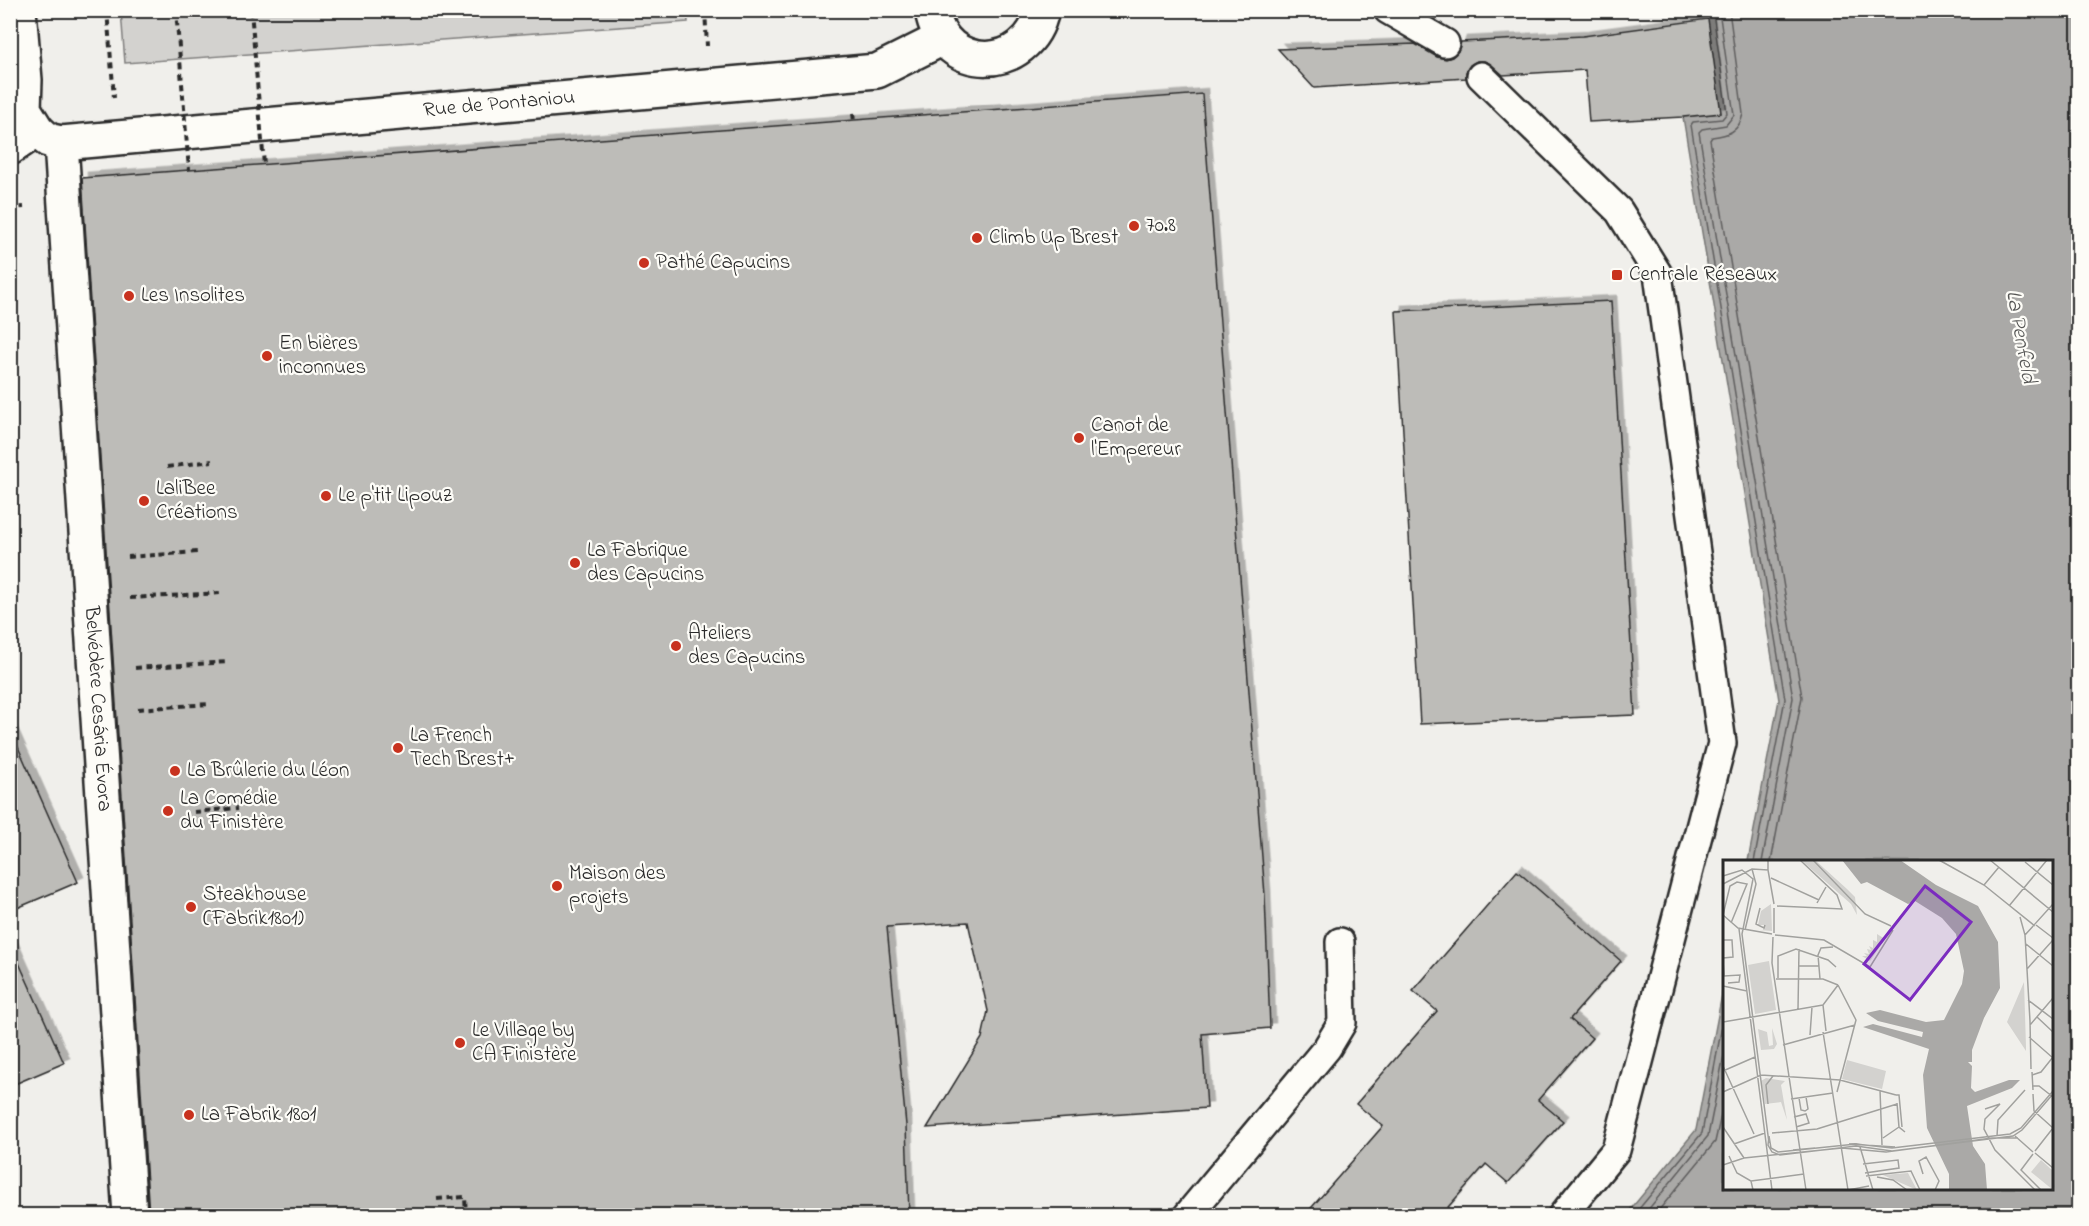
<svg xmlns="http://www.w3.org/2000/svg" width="2089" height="1226" font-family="'Indie Flower',sans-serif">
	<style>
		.green { fill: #d3d2cf; stroke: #7f7e7d; stroke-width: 1.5 }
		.water { fill: #aaa9a7; stroke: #777775; stroke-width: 1.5 }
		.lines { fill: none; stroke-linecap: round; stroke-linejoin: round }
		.shore { stroke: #5e5d5d; stroke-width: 1.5 }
		.building { fill: #bdbcb8; stroke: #2b2b2b; stroke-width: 1.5; filter: url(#shadow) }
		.service-casing { stroke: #2b2b2b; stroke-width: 32 }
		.pedestrian-casing { stroke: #2b2b2b; stroke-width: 38 }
		.tertiary-casing { stroke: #2b2b2b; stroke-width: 38 }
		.path { stroke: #2b2b2b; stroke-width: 4; stroke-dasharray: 6 4.5; stroke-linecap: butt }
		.service { stroke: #fdfcf7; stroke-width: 27 }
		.pedestrian { stroke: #fdfcf7; stroke-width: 33 }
		.tertiary { stroke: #fdfcf7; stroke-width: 33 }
		.path-bridge { stroke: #2b2b2b; stroke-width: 4; stroke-dasharray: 6 4.5; stroke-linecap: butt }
		.poi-dot { fill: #c8321e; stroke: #fdfcf7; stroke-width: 2 }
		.labels { text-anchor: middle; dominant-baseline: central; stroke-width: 4.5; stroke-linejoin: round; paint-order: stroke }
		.street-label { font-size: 21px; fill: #2b2b2b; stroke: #fdfcf7 }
		.poi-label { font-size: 21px; fill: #2b2b2b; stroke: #fdfcf7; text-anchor: start }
		.water-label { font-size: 22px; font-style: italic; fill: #575756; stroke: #fdfcf7 }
		.inset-road { fill: none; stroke: #a1a19e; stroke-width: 1.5 }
		.view { fill: #7b2cbf; fill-opacity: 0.15; stroke: #7b2cbf; stroke-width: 3 }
		.inset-edge { fill: none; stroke: #2b2b2b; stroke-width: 3 }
	</style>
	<defs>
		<filter id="shadow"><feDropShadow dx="5.5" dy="-5.5" stdDeviation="0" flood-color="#0004"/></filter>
	</defs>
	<rect width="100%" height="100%" fill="#f0efeb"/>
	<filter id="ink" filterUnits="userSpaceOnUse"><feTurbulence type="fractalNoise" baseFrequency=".0167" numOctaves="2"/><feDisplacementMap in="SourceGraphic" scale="12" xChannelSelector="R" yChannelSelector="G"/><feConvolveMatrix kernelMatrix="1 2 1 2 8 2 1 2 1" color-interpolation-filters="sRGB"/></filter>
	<g filter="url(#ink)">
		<path class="green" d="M 687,11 L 688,22 L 125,63 L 121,11 Z"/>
		<path class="water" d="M 1684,11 L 2078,11 L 2078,1215 L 1625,1216 L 1696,1130 L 1724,984 L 1724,1188 L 2052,1188 L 2052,862 L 1748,861 L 1779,700 L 1683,117 L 1721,113 L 1707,15 L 1685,16 Z"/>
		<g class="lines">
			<path class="shore" d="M 1711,10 L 1714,19 L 1727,113 L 1722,119 L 1693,122 L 1691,125 L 1785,699 L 1754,862
				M 1719,10 L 1734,115 L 1726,125 L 1702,129 L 1699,132 L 1793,698 L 1762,862
				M 1729,10 L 1743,114 C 1739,132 1728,135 1712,137 L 1710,140 L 1802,697 L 1771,862
				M 1633,1216 L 1702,1133 L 1724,1015
				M 1643,1216 L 1708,1136 L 1724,1055
				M 1654,1216 L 1715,1142 L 1724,1102"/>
		</g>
		<path class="building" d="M 1708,19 L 1721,113 L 1683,117 L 1589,122 L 1585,70 L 1503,75 L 1492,65 L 1484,61 L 1477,61 L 1470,65 L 1466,72 L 1466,78 L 1314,88 L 1278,49 L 1415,44 L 1437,57 L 1446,59 L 1452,57 L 1458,51 L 1461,42 L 1583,36 Z
			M 1202,94 L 1265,895 L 1270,1028 L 1202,1034 L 1207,1108 L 927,1128 L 982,1038 L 988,1011 L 968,922 L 887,927 L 906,1125 L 909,1215 L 149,1215 L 82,178 Z
			M 1611,301 L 1635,715 L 1420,724 L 1396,311 Z
			M 10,729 L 78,882 L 10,911 Z
			M 1517,871 L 1621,961 L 1570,1019 L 1592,1038 L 1538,1100 L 1563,1121 L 1508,1183 L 1486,1164 L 1441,1215 L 1305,1215 L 1383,1126 L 1356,1104 L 1437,1011 L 1413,991 Z
			M 10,943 L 64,1063 L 10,1086 Z"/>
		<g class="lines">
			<defs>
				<path id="service" d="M 1388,10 L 1445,43
					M 1481,76 L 1619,211 L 1658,274 L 1722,743 L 1616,1150 L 1562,1216
					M 1187,1216 L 1327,1048 L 1342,1023 L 1340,942"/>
				<g id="pedestrian">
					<path id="s1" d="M 61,143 L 130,1216"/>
					<path d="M 10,148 L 37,130"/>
				</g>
				<g id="tertiary">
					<path id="s2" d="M 19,10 L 25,80 L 24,109 L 37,130 L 48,140 L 61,143 L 877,71 L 943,38"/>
					<path d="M 932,10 C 942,75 1029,74 1042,10"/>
				</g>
			</defs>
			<use href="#service" class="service-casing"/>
			<use href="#pedestrian" class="pedestrian-casing"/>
			<use href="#tertiary" class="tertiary-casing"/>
			<path class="path" d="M 107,10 L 114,98
				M 705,10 L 707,46
				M 853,113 L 854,121
				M 10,208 L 24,207
				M 167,467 L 212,461
				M 128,557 L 198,552
				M 130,598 L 222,593
				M 135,668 L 228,662
				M 138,709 L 209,704
				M 194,812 L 238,808
				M 437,1199 L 465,1197 L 466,1216
				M 227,1216 L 248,1213"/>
			<use href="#service" class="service"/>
			<use href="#pedestrian" class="pedestrian"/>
			<use href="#tertiary" class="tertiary"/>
			<path class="path-bridge" d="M 176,10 L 189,170
				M 251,10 L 264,165"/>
		</g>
	</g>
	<g class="poi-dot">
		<circle cx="1134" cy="226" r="6"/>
		<circle cx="977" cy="238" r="6"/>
		<circle cx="644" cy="263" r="6"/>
		<rect x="1611" y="269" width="12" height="12" rx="3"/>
		<circle cx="129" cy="296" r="6"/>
		<circle cx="267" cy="356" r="6"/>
		<circle cx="1079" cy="438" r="6"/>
		<circle cx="326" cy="496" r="6"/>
		<circle cx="144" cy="501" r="6"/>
		<circle cx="575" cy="563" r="6"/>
		<circle cx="676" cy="646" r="6"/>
		<circle cx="398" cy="748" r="6"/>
		<circle cx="175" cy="771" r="6"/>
		<circle cx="168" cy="811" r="6"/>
		<circle cx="557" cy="886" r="6"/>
		<circle cx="191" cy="907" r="6"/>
		<circle cx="460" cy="1043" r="6"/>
		<circle cx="189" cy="1115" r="6"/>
	</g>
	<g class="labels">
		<g class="street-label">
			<text stroke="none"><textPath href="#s2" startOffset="592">Rue de Pontaniou</textPath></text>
			<text stroke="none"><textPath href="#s1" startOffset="567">Belvédère Cesária Évora</textPath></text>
		</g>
		<g class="poi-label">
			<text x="1146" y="226">70.8</text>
			<text x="989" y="238">Climb Up Brest</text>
			<text x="656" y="263">Pathé Capucins</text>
			<text x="1629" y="275">Centrale Réseaux</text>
			<text x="141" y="296">Les Insolites</text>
			<text x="279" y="344">En bières<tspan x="279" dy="24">inconnues</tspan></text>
			<text x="1091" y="426">Canot de<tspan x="1091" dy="24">l'Empereur</tspan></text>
			<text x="156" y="489">LaliBee<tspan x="156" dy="24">Créations</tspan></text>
			<text x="338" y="496">Le p'tit Lipouz</text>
			<text x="587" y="551">La Fabrique<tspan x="587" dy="24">des Capucins</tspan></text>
			<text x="688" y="634">Ateliers<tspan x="688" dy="24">des Capucins</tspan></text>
			<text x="410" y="736">La French<tspan x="410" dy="24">Tech Brest+</tspan></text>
			<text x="187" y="771">La Brûlerie du Léon</text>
			<text x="180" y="799">La Comédie<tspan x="180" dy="24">du Finistère</tspan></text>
			<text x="569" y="874">Maison des<tspan x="569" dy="24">projets</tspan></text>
			<text x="203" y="895">Steakhouse<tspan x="203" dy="24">(Fabrik1801)</tspan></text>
			<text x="472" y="1031">Le Village by<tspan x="472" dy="24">CA Finistère</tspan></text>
			<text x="201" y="1115">La Fabrik 1801</text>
		</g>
		<g class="water-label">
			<text transform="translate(2020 337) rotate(80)">La Penfeld</text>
		</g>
	</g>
	<g transform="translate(1723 860)">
		<rect width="330" height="330" fill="#f0efeb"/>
		<path d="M 78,0 L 92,0 L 124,29 L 132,37 L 134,55 L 128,44 ZM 48,44 L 49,71 L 36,70 L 40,70 L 41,65 L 35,65 L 38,51 ZM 154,74 L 162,79 L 147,101 L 139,96 L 144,96 L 141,93 L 146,94 L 144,89 L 148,90 L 146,86 L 150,88 L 150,80 L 154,82 ZM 46,101 L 53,150 L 32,154 L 25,105 ZM 301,122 L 303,187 L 303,191 L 284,162 ZM 49,168 L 54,184 L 51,189 L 38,190 L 35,169 L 44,172 L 46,186 L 50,185 ZM 124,200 L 163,211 L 159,229 L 119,219 ZM 43,218 L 62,221 L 58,225 L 64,260 L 58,242 L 42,244 L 38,221 ZM 318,300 L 330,311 L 330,330 L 308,312 ZM 185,313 L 194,330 L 160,315 Z" fill="#d3d2cf"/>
		<path d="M 119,0 L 177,0 L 213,25 L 255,46 L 275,82 L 277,128 L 261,158 L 249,190 L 249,202 L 245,202 L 249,206 L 248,228 L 252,232 L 286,220 L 297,220 L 289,228 L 244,246 L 250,286 L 262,304 L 264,330 L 226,330 L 226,314 L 204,268 L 200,215 L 206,189 L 140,167 L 150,164 L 199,177 L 200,172 L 155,161 L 143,153 L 157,150 L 203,162 L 221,160 L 239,124 L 241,111 L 233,74 L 219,58 L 192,41 L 185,44 L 144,22 L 138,24 Z" fill="#aaa9a7"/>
		<path class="inset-road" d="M 90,0 L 142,54 L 168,66M 216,0 L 261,25 L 312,66M 267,0 L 330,52M 302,2 L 330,25M 45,10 L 51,44M 0,16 L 19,10 L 30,19 L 19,74 L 46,283M 48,18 L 96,40M 0,24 L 29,9 L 45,10 L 45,0M 261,25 L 276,7M 94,43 L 103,27M 54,46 L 119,49 L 114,35 L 77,0M 286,46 L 324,0M 37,48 L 33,64 L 41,68 L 42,65M 0,55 L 7,26 L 14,22 L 24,24 L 8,63M 0,55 L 15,68 L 49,74M 297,57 L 302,75 L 307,161M 313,65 L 330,78M 16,69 L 49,330M 22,70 L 33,24 L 29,9M 51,73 L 51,48M 52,75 L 101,80 L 147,107 L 170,70M 302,75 L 330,44M 50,77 L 49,103 L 83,330M 0,80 L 9,80 L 10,97 L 0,98M 303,84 L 330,106M 0,100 L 1,116 L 17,115 L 16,122 L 5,123M 76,106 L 96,106M 304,109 L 330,80M 55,118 L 55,96 L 73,89 L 105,100 L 113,107M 53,119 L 100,119 L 115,125M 97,119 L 95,95 L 98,88 L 110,87M 0,126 L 24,131M 305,140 L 330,159M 75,149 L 76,89M 314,157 L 330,172M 307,161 L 308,209M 0,162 L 100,145M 307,165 L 330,138M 103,171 L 100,145 L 115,125M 100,172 L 125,330M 87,175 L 89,147M 306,177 L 330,198M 60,185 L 132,165M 0,206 L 31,274M 0,211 L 32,197M 309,212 L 310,230M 309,215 L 318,212 L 330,197M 309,226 L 316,226 L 330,237M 157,230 L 159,285M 330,231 L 298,268 L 287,274 L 169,288 L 133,284 L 55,292 L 48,288 L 46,276 L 45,285 L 49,292 L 57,295 L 133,286 L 169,291 L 290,276 L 299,270 L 330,234M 0,232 L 38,215 L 117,220 L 173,235M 114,232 L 133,160 L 115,125M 310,234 L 311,251 L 330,268M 173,235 L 176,235 L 179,267M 76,238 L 78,250 L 82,251 L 85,249 L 83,237M 68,239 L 110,233M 174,243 L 176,267 L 182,272M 45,244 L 43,225 L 50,216M 262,249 L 277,244 L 262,259 L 261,269 L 272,290 L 312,330M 71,257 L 83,254 L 86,263 L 73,267M 0,267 L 21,298M 49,273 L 94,269 L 174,244M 274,276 L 275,260 L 302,230M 292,276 L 310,292M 160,278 L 176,267M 11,284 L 42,273M 126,284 L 172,287M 137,287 L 150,330M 70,290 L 92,288M 312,291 L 330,268M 312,293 L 330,308M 310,294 L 298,310 L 318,330M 6,296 L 14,313 L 28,321 L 30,330M 140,304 L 175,300 L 176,308 L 142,313M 0,305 L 21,298 L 119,288 L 163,292 L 269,278 L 295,278M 200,314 L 196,301 L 203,297 L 216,321 L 212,330M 143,316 L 188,311 L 197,330M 154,317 L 170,320 L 184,330M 28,321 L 81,314M 125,330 L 146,326"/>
		<path class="view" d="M 202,26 L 248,62 L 187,140 L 141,104 Z"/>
		<rect width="330" height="330" class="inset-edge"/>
	</g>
	<rect width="2089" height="1226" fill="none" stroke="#fdfcf7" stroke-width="36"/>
	<rect x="18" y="18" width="2053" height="1190" fill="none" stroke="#2b2b2b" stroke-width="2" filter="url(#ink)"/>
</svg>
